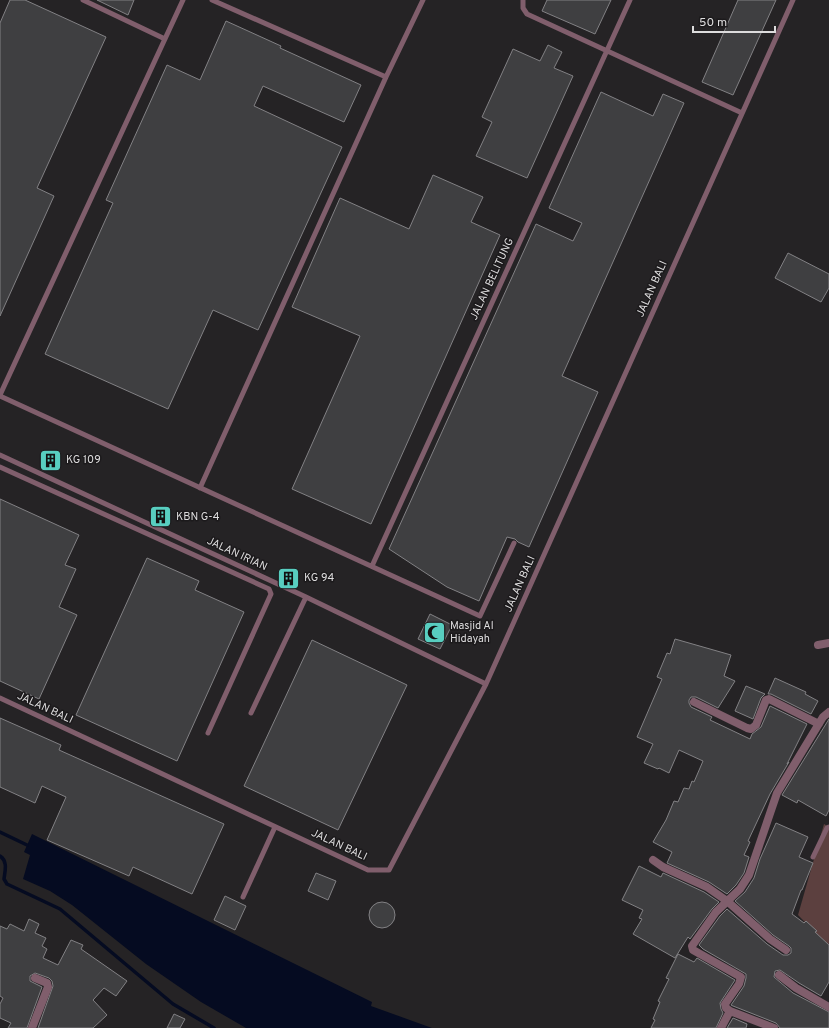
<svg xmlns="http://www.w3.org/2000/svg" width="829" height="1028" font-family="Overpass,sans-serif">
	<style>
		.green { fill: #5c403f }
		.water { fill: #050b21 }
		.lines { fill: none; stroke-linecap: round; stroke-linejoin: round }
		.stream { stroke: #050b21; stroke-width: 3.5 }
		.building { fill: #3f3f41; stroke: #828184 }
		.lane { stroke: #805e6c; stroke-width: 5 }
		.street { stroke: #805e6c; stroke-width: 8 }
		.labels { text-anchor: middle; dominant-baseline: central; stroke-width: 3; stroke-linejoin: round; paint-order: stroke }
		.street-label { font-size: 11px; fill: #dddcdd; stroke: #1c1a1c }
		.poi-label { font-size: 11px; fill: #dddcdd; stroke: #1c1a1c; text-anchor: start }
	</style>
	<rect width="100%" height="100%" fill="#252325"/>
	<path class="green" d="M 824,824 L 829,827 L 829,947 L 798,915 Z"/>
	<path class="water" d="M 32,834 L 372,1002 L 371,1006 L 432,1028 L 246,1028 L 201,1002 L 146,964 L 72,905 L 50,891 L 23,879 L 30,855 L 24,852 Z"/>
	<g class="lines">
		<path class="stream" d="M 0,832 L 27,845
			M 0,856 C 8,861 5,871 4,879 L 7,884 L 60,909 L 173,1004 L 214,1028"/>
	</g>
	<path class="building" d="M 10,0 L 25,0 L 106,37 L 37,188 L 54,196 L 0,316 L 0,23 Z
		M 97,0 L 134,0 L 128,15 Z
		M 547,0 L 611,0 L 595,34 L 542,11 Z
		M 738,0 L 776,0 L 733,95 L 702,82 Z
		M 226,21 L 281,46 L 280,48 L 361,85 L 344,122 L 263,86 L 254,106 L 342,147 L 258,330 L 213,310 L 168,409 L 45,354 L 113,203 L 106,200 L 167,65 L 200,80 Z
		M 548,45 L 562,52 L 554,68 L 573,76 L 527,178 L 476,156 L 492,122 L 482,117 L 513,49 L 540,61 Z
		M 601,92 L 653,116 L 663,94 L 684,103 L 562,376 L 598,392 L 529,547 L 518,542 L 515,539 L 507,537 L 479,601 L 447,587 L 389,549 L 536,224 L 573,241 L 582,223 L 549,208 Z
		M 433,175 L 483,197 L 471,222 L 500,235 L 371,524 L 292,489 L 360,336 L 292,307 L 340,198 L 409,229 Z
		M 788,253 L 829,274 L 829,288 L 821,302 L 775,278 Z
		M 47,452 L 58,456 L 53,468 L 43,464 Z
		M 0,499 L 79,535 L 65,565 L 76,569 L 59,607 L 77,615 L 39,699 L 0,681 Z
		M 158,511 L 166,515 L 162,523 L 153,519 Z
		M 147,558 L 199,581 L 195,590 L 244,612 L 177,761 L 76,715 Z
		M 285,572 L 294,576 L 291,584 L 281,579 Z
		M 430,614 L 452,625 L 440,649 L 418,639 Z
		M 675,639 L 731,655 L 724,676 L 735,681 L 718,708 L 696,697 L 691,697 L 689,700 L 689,703 L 691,707 L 712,717 L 710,720 L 750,739 L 752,734 L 761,727 L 770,706 L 807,724 L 787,764 L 789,762 L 770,794 L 748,841 L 750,842 L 744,855 L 749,857 L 744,873 L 736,885 L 727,894 L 709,882 L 667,863 L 672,852 L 653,842 L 666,820 L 674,801 L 678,802 L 684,788 L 689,789 L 692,781 L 694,782 L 703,761 L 679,750 L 669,773 L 659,768 L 658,769 L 644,763 L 653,744 L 637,737 L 662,679 L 657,677 L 667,653 L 670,654 Z
		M 312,640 L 407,685 L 338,830 L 244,786 Z
		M 775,678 L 806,692 L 805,694 L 818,701 L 811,714 L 771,694 L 768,694 Z
		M 746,686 L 765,694 L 761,698 L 753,719 L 735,711 Z
		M 0,718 L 61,745 L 59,750 L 224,824 L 192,894 L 133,867 L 129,876 L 47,840 L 66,797 L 42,786 L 35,803 L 0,787 Z
		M 829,719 L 829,810 L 826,816 L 798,800 L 797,803 L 782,795 Z
		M 776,823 L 808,837 L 799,857 L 813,863 L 802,890 L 801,890 L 792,914 L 804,923 L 806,921 L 817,931 L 815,932 L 829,945 L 829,982 L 821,996 L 799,983 L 780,970 L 775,971 L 774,977 L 793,993 L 829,1012 L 829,1028 L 780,1028 L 776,1023 L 733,1006 L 731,1005 L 744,986 L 746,978 L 746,974 L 703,949 L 699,945 L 720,916 L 727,909 L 767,944 L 783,955 L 788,955 L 791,953 L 791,948 L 789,946 L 773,935 L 735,901 L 745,892 L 754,878 L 760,859 Z
		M 639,866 L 661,877 L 663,873 L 704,892 L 719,902 L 712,909 L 690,939 L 688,937 L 675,958 L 633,934 L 642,919 L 639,918 L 643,910 L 622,900 Z
		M 316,873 L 336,881 L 328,900 L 308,891 Z
		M 225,896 L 246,906 L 235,930 L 214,920 Z
		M369 915a13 13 0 1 1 26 0a13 13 0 1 1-26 0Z
		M 29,919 L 39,924 L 35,933 L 46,938 L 42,946 L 47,949 L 43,958 L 58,965 L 71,940 L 83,945 L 81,949 L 127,981 L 116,996 L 104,988 L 93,1000 L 107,1015 L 93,1028 L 38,1028 L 53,986 L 52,981 L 49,978 L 35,973 L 30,976 L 30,981 L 42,987 L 27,1028 L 8,1028 L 11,1023 L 0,1018 L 0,1004 L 3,998 L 0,996 L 0,926 L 7,929 L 10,924 L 24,931 Z
		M 678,954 L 694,962 L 697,958 L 735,980 L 720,1003 L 721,1009 L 723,1013 L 716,1028 L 651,1028 L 655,1020 L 653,1019 L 660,1002 L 658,1001 L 669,979 L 666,978 Z
		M 174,1014 L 185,1019 L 180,1028 L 167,1028 Z
		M 733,1018 L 747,1024 L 746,1028 L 727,1028 Z"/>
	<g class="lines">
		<path class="lane" d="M 83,0 L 165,39
			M 212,0 L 386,77
			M 523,0 L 523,8 L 527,14 L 742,113
			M 0,395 L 183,0
			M 0,396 L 480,616 L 514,543
			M 0,455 L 306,597 L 486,684
			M 0,467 L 269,589 L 271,594 L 208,733
			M 200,488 L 386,77 L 423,0
			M 372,566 L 630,0
			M 0,698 L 368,870 L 389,870 L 486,684 L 793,0
			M 251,713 L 306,597
			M 813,857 L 827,828 L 829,827
			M 243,897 L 275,827"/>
		<path class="street" d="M 818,645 L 829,643
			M 694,702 L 747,728 L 751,729 L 756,725 L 766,700 L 769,699 L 819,724
			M 653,860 L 663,867 L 707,887 L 727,901 L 770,939 L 786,950
			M 779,975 L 796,988 L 829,1007
			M 730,1011 L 726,1008 L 725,1004 L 739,984 L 741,977 L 693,950 L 692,946 L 716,912 L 740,889 L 749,875 L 777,793 L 823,717 L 829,712
			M 32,1028 L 48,987 L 47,983 L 35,978
			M 721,1028 L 730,1011 L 774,1028"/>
	</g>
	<defs>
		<symbol id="building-square" viewBox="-11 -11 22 22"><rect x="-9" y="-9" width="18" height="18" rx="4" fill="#58cec0" stroke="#1c1a1c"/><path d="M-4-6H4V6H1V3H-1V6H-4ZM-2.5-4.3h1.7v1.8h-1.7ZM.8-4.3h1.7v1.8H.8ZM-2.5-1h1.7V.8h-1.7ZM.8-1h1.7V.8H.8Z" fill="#111"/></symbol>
		<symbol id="mosque-square" viewBox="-11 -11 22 22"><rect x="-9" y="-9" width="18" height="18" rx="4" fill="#58cec0" stroke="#1c1a1c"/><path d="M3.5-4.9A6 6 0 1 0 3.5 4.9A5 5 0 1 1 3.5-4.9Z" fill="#111"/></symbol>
	</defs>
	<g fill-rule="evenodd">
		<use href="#building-square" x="38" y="448" width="25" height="25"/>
		<use href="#building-square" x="148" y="504" width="25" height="25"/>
		<use href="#building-square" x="276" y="566" width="25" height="25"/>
		<use href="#mosque-square" x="422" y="620" width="25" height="25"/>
	</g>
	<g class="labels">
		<g class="street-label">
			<text transform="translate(492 279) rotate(-65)">JALAN BELITUNG</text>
			<text transform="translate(652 289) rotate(-66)">JALAN BALI</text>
			<text transform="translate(237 554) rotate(25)">JALAN IRIAN</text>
			<text transform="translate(520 584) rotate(-66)">JALAN BALI</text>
			<text transform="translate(45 708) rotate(25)">JALAN BALI</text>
			<text transform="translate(339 845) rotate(25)">JALAN BALI</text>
		</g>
		<g class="poi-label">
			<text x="66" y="460">KG 109</text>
			<text x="176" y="517">KBN G-4</text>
			<text x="304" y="578">KG 94</text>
			<text x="450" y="626">Masjid Al<tspan x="450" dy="13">Hidayah</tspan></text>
		</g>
	</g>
	<path d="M693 26v6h82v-6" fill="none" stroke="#dddcdd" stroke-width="2"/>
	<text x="699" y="26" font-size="12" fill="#dddcdd" stroke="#1c1a1c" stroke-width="3" paint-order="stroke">50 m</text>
</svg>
